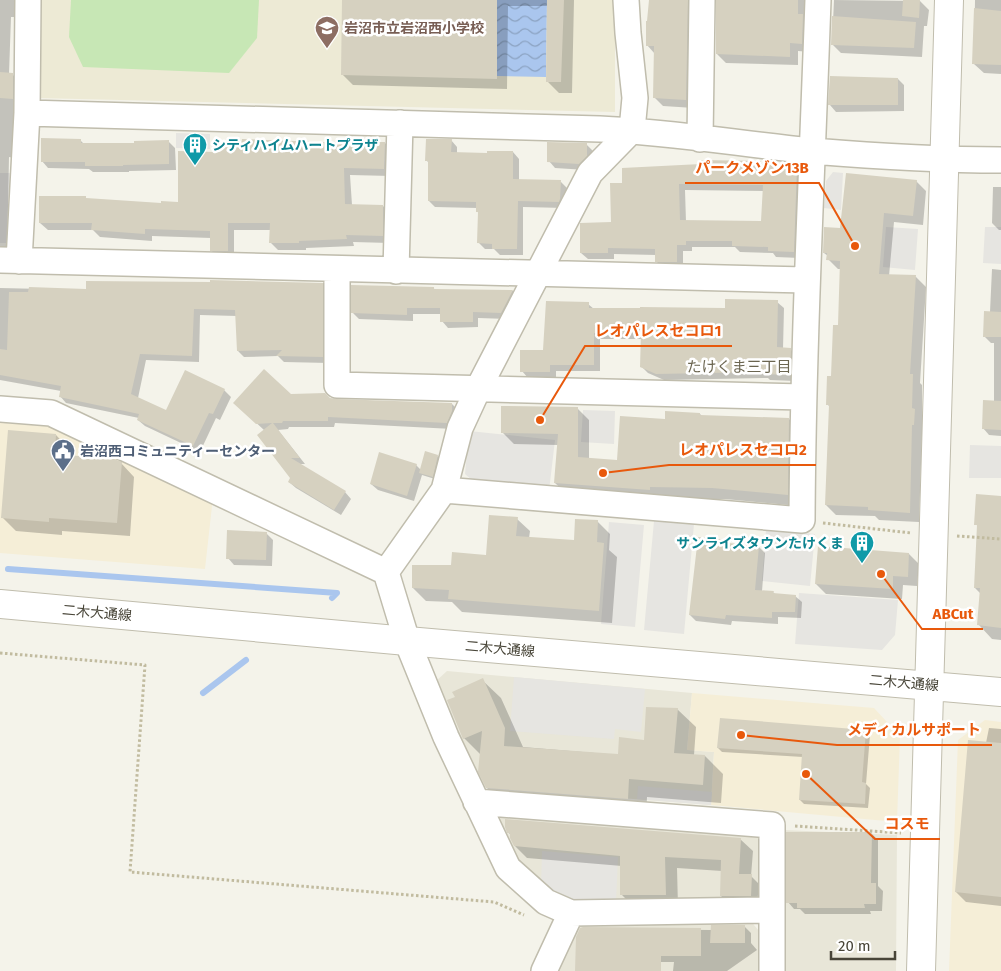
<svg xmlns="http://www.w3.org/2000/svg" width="1001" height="971" font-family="'Fira Sans','Noto Sans JP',sans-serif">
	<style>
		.residential { fill: #e8e6d8 }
		.commercial { fill: #f5eed7 }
		.education { fill: #edead5 }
		.green { fill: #c7e7b5 }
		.parking { fill: #e6e5e1 }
		.water { fill: url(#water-waves) }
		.shadow { fill: #0003; fill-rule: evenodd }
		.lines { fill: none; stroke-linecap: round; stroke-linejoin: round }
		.stream { stroke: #aac6ee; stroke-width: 6 }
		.building { fill: #d6d1c0; fill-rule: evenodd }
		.minor-casing { stroke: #c0bdad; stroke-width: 28 }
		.tertiary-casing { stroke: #c0bdad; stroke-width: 30 }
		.path { stroke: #c1bb9f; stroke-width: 3; stroke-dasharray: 2.5 2.5; stroke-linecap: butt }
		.minor { stroke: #fff; stroke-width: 25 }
		.tertiary { stroke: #fff; stroke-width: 28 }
		.labels { text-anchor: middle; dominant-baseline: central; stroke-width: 5; stroke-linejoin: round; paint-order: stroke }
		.education-label { font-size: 14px; font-weight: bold; fill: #785e54; stroke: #fff; text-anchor: start }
		.culture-label { font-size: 14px; font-weight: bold; fill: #0d838f; stroke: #fff; text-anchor: start }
		.service-label { font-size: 14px; font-weight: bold; fill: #4e5e75; stroke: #fff; text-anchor: start }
		.street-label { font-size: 14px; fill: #484538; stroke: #fff }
		.neighbourhood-label { font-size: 15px; fill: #6b6550; stroke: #fff }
		.leader { fill: none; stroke: #e8590c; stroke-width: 2 }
		.callout-dot { fill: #e8590c; stroke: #fff; stroke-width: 2 }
		.callout-label { font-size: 15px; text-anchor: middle; font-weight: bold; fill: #e8590c; stroke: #fff; stroke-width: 5; stroke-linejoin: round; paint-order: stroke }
	</style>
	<defs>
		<pattern id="water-waves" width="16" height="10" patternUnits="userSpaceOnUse" patternTransform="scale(1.25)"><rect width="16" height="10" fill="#aac6ee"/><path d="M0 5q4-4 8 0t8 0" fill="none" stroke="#8ca3c2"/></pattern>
	</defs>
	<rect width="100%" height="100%" fill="#f4f3ea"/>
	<path class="residential" d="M 447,671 L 692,693 L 687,750 L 714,752 L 711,805 L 480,787 L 435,682 Z
		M 505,809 L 751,827 L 762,843 L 760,893 L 750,903 L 580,901 L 555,895 L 519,869 L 497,821 Z
		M 783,830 L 897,835 L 896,971 L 782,971 Z
		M 585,919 L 749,919 L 759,931 L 760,971 L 556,971 L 575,926 Z"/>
	<path class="commercial" d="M 0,418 L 34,422 L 76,434 L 213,497 L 205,569 L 0,553 Z
		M 692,693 L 874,708 L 900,736 L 897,822 L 711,805 L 714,752 L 687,750 Z
		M 985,720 L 1001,722 L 1001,971 L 949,971 L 958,740 Z"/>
	<path class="education" d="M 39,0 L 615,0 L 615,112 L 37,98 Z"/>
	<path class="green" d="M 71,0 L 259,0 L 257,38 L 229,73 L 83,67 L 69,37 Z"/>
	<path class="parking" d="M 176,133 L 210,134 L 210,149 L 176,148 Z
		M 833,172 L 843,173 L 841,210 L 824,208 L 826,181 Z
		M 0,173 L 16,173 L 14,243 L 0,243 Z
		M 886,227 L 918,229 L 915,270 L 883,267 Z
		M 985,227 L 1001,227 L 1001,264 L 983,263 Z
		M 583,410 L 615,411 L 614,444 L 581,442 Z
		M 469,431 L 555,440 L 549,491 L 475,483 L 465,474 Z
		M 970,445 L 1001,446 L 1001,478 L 969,478 Z
		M 654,521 L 694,524 L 684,634 L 644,630 Z
		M 609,522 L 644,525 L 635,627 L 601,624 Z
		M 766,530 L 815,534 L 810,586 L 762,581 Z
		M 799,593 L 898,600 L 895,635 L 882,650 L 795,644 Z
		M 514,677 L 645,689 L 641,732 L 615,729 L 614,739 L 510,731 Z
		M 638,786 L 712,792 L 711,805 L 637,799 Z
		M 542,851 L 618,857 L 616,902 L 580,901 L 555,895 L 541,889 Z"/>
	<path class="water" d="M 497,0 L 547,0 L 546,77 L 497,76 Z"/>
	<path class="shadow" d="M 0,0 L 16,0 L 15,17 L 11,17 L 9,74 L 12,74 L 24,86 L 14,158 L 9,157 L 7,257 L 0,257 Z
		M 344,0 L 574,0 L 572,93 L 559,93 L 548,82 L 548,6 L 508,6 L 507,89 L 353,85 L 342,74 Z
		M 650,0 L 699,0 L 694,108 L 663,106 L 655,98 L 655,54 L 647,45 Z
		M 718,0 L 816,0 L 810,52 L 798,51 L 798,65 L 726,63 L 717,54 Z
		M 834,0 L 920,1 L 929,10 L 927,26 L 924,26 L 922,57 L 841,53 L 832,44 Z
		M 975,0 L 1001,0 L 1001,74 L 984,73 L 974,64 Z
		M 898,79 L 904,85 L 904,111 L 836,112 L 830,105 Z
		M 80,140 L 84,144 L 135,144 L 168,141 L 175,148 L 176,170 L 129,171 L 129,172 L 93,172 L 89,169 L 48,168 L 42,161 Z
		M 451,140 L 457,147 L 457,153 L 489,154 L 513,152 L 519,159 L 519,180 L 561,182 L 567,188 L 565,208 L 523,207 L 523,255 L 500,255 L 494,249 L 485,249 L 479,243 L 479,214 L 477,211 L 477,208 L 435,207 L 429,201 L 430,164 L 426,160 Z
		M 385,143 L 392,150 L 391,176 L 350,175 L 352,205 L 383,206 L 390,213 L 390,243 L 353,242 L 354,246 L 306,248 L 306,250 L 278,250 L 270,242 L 271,230 L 234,230 L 234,258 L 218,258 L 211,250 L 211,238 L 152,236 L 152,241 L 100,237 L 93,230 L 48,230 L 40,223 L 87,199 L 162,204 L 179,203 L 217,153 Z
		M 586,144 L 593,151 L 593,163 L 586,170 L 555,168 L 549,161 Z
		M 760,162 L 763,165 L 797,166 L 803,173 L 800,258 L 776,257 L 773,253 L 740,252 L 735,247 L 692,247 L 692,251 L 683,251 L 683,268 L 663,268 L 656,261 L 656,255 L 614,254 L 614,259 L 588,259 L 581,253 L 612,223 L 623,184 ZM 685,190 L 764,191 L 762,223 L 686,222 Z
		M 916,181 L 926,191 L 923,225 L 894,222 L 889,276 L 916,277 L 926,287 L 920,383 L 922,385 L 922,417 L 925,420 L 923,434 L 922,434 L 919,522 L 879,520 L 875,516 L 836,515 L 826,505 L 831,408 L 828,405 L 839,326 L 841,269 L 838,269 L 828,259 L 828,256 L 824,253 L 841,230 Z
		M 993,187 L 1001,187 L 1001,230 L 999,230 L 992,223 Z
		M 992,269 L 1001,270 L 1001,436 L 989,435 L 983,428 L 994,402 L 994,343 L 991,343 L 984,336 L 990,312 Z
		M 322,284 L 329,291 L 329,363 L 284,362 L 278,356 L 244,357 L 238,351 L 237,316 L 200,315 L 199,362 L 146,360 L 138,398 L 167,412 L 224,390 L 231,397 L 220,420 L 216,418 L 200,452 L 145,426 L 138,420 L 139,418 L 66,403 L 60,396 L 61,391 L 0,380 L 0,288 L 87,290 Z
		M 433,288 L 436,290 L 513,291 L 519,297 L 508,319 L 478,318 L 478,327 L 448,328 L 442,321 L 442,314 L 413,314 L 413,321 L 359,319 L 353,313 Z
		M 777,302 L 784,308 L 783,349 L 790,349 L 797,356 L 796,381 L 770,380 L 768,378 L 664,380 L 648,373 L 641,366 L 642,339 L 600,339 L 600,371 L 556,371 L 556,378 L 528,378 L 522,371 L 545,351 L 588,304 L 594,309 L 726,310 Z
		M 290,395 L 336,401 L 452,404 L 459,411 L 453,429 L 335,423 L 334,427 L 289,427 L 288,429 L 278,430 L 305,464 L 298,464 L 345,492 L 351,499 L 341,515 L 296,488 L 289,482 L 292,477 L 264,430 L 241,409 Z
		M 578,409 L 589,420 L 589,459 L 619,462 L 666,421 L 700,414 L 702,416 L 789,419 L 800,431 L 799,506 L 725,499 L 661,499 L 567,494 L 555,483 L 558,445 L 514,444 L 502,432 Z
		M 56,435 L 69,449 L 69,457 L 121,463 L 134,477 L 130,536 L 62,531 L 62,535 L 16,531 L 3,518 Z
		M 438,456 L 441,459 L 435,479 L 422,475 L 414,501 L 378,490 L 371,484 L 416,465 L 421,470 Z
		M 1001,497 L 1001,640 L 992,639 L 979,625 L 981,594 L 975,588 L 978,527 L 976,524 Z
		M 517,519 L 530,531 L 529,538 L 575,542 L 597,521 L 610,534 L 609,550 L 617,557 L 612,623 L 462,612 L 452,602 L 426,601 L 413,588 L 452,566 L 487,556 Z
		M 266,533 L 273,540 L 272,566 L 234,565 L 228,558 Z
		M 727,541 L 730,544 L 759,547 L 765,553 L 762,591 L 773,592 L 776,595 L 795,596 L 802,602 L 801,618 L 778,617 L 778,624 L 732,621 L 731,625 L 696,621 L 690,615 Z
		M 909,554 L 919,564 L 917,586 L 903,585 L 902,599 L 826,594 L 816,584 Z
		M 482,680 L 501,698 L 523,747 L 619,755 L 645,741 L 677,709 L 696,727 L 694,755 L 705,756 L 723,774 L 721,803 L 647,797 L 646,817 L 506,806 L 487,788 L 481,755 L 464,738 L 456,697 Z
		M 721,719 L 866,731 L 870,735 L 866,784 L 870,788 L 868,808 L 804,804 L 800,800 L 803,757 L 722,752 L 718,748 Z
		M 989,728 L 1001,729 L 1001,906 L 966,902 L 956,892 Z
		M 508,832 L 740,839 L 753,851 L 751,876 L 763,888 L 763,908 L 734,908 L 721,896 L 722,871 L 677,868 L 678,907 L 634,907 L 622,895 L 622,866 L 527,858 L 515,846 L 511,835 Z
		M 871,833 L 878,840 L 878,886 L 883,891 L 882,911 L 870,911 L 871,914 L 805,914 L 800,909 L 794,909 L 788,902 Z
		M 744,926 L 751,933 L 751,943 L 757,950 L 727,971 L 673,971 L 674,962 L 642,962 L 641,971 L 576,971 L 581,929 L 712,930 Z"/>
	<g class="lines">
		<path class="stream" d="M 8,569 L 337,593 L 332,598
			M 203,693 L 246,660"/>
	</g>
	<path class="building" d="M 342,0 L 497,0 L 497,79 L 341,75 Z
		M 547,0 L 564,0 L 561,82 L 546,82 Z
		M 649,0 L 688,0 L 686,100 L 653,98 L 654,46 L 646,46 L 646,21 L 647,21 Z
		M 716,0 L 798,0 L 798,14 L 803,14 L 802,44 L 790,43 L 790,57 L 716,54 Z
		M 903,0 L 920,0 L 919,18 L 902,16 Z
		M 974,8 L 1001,11 L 1001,65 L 972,64 Z
		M 832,16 L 916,22 L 914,48 L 831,45 Z
		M 0,72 L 13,73 L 13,99 L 0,98 Z
		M 830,76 L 898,78 L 898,105 L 828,105 Z
		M 41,138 L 81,139 L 81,143 L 134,143 L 134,141 L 169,140 L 169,164 L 123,165 L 123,166 L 85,166 L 85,162 L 41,162 Z
		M 242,139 L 351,143 L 351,142 L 385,142 L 384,169 L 344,168 L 345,204 L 383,205 L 383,236 L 346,235 L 347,239 L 299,241 L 299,243 L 269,243 L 270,223 L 228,223 L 228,251 L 210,251 L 210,231 L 145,229 L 145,234 L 91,230 L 92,223 L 39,223 L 39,196 L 86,196 L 86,198 L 161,203 L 161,201 L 178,202 L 178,151 L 215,152 L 216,144 L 241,145 Z
		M 426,139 L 452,139 L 451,152 L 487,153 L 487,151 L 513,151 L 513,179 L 561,180 L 560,199 L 559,202 L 518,201 L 517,249 L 492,249 L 492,244 L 477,243 L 478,212 L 476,212 L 476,202 L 428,201 L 428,161 L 425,161 Z
		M 547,142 L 587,143 L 587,156 L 579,164 L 547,162 Z
		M 701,160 L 761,161 L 761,164 L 797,165 L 794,252 L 768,251 L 768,247 L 732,246 L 732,241 L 686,241 L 686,245 L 677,245 L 677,262 L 655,262 L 655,249 L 608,248 L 608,253 L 580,253 L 580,223 L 611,222 L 610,183 L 622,183 L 622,168 L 701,164 ZM 679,184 L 763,185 L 761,221 L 680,220 Z
		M 846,173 L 917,180 L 913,216 L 884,213 L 879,274 L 916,275 L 910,374 L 913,374 L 912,408 L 915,409 L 914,425 L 912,425 L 910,513 L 868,510 L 868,507 L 825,505 L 829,405 L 826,405 L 827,376 L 831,376 L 833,325 L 838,325 L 840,261 L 826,260 L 827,253 L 823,253 L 824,227 L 840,228 Z
		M 210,280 L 323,283 L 323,357 L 276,356 L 282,350 L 237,351 L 235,310 L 194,309 L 192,356 L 140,354 L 131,394 L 166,410 L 185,370 L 225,389 L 213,414 L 209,413 L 193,446 L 137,420 L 139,414 L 59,397 L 61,386 L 0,375 L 0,349 L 7,350 L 9,292 L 28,292 L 29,287 L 86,289 L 86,281 L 210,282 Z
		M 351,285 L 434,287 L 434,289 L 513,290 L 501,313 L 473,312 L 473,322 L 440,322 L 440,308 L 407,308 L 407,315 L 351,313 Z
		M 725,299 L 778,300 L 777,347 L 791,348 L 790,375 L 762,374 L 762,372 L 656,374 L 640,367 L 641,333 L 594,333 L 594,365 L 550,365 L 550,372 L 520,372 L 520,350 L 543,350 L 546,301 L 589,302 L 589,308 L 640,308 L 640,307 L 725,308 Z
		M 984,311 L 1001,312 L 1001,337 L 983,337 Z
		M 264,369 L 291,394 L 325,393 L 330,398 L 337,399 L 452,403 L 452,411 L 447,423 L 328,417 L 328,421 L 283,421 L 282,423 L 273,423 L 300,458 L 291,458 L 346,491 L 334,510 L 288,482 L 290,478 L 257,435 L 272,423 L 256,424 L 233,403 Z
		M 983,400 L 1001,401 L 1001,430 L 982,429 Z
		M 501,406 L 578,407 L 578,457 L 617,460 L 620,416 L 665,419 L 665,411 L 700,413 L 700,415 L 789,418 L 788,495 L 712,488 L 650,487 L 650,490 L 554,483 L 558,434 L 501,433 Z
		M 8,430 L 56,434 L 55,454 L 114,459 L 122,462 L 117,523 L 49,518 L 49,522 L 1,518 Z
		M 425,451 L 438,455 L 433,477 L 419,473 Z
		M 379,452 L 417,464 L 407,496 L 370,484 Z
		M 976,494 L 1001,496 L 1001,628 L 977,625 L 980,588 L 974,588 L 977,525 L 974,525 Z
		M 489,515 L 518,517 L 516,536 L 574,540 L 575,519 L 598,520 L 597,542 L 604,543 L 599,611 L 448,599 L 449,590 L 412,588 L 412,565 L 451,565 L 452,552 L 486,555 Z
		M 227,530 L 267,532 L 266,560 L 226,559 Z
		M 698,537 L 728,540 L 728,543 L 759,546 L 755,590 L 774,591 L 773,593 L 796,595 L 795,612 L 772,612 L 772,618 L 726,615 L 725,619 L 689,615 Z
		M 818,546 L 909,553 L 908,577 L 893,576 L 893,589 L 815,584 Z
		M 483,678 L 505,728 L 504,746 L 618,754 L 619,737 L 644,740 L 646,707 L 678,708 L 674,753 L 705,755 L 703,785 L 629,779 L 628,799 L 486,788 L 478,772 L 482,731 L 463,739 L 447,700 L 455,697 L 452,692 Z
		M 720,718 L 866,730 L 862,782 L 866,783 L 865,804 L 799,800 L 802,754 L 717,748 Z
		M 968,740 L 1001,743 L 1001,897 L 955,892 Z
		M 505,819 L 741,838 L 739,874 L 752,874 L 751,896 L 720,896 L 721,860 L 665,857 L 666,895 L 620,895 L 620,856 L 514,846 L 510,838 L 510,833 L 507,833 L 505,827 Z
		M 786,832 L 872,832 L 871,883 L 876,883 L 876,904 L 864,904 L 865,908 L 797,908 L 797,903 L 786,903 Z
		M 711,925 L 745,925 L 745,943 L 710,943 Z
		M 583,927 L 701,928 L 701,956 L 661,956 L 661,971 L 575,971 L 576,937 L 580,928 Z"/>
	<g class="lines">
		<defs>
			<path id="minor" d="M 626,0 L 628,33 L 635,98 L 632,130 L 590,173 L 478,389 L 460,428 L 444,490 L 386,572 L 407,641 L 446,737 L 508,868 L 546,902 L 571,913 L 772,910
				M 27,113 L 600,129 C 671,132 741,144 812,151 C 874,156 938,160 1001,160
				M 700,139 L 702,0
				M 0,260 L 806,280
				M 19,261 L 27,113 L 28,0
				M 337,269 L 337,385 L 803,397
				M 396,271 L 400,123
				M 0,409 L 51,413 L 386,572
				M 444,490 L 802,520 C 803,347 812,173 818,0
				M 476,802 L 772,825 L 772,971
				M 544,971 L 571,913"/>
			<path id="tertiary" d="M 0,604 L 407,641 L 1001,692
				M 921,971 L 949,0"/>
		</defs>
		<use href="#minor" class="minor-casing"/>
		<use href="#tertiary" class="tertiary-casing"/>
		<path class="path" d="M 823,523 L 911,533
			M 957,536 L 1001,539
			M 0,653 L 145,665 L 130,872 L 494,902 L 524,915
			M 795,826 L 901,833"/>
		<use href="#minor" class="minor"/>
		<use href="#tertiary" class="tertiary"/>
	</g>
	<defs>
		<symbol id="school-pin" viewBox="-11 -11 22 30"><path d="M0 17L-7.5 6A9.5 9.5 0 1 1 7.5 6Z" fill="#8d6e63" stroke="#fff"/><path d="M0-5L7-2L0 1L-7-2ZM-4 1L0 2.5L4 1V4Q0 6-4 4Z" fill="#fff"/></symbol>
		<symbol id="building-pin" viewBox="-11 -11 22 30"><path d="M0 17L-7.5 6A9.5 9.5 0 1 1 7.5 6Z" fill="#0f9aa8" stroke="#fff"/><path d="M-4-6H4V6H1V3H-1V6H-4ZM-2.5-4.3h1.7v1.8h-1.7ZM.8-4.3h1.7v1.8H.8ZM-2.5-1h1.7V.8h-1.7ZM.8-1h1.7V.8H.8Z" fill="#fff"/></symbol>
		<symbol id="civic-pin" viewBox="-11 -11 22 30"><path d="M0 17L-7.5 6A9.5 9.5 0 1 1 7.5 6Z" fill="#5c6f8a" stroke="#fff"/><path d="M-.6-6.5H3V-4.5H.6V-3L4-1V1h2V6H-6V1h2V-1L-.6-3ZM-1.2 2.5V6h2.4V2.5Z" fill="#fff"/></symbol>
	</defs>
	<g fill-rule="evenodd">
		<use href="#school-pin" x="313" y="14" width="28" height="38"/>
		<use href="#building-pin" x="181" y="131" width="28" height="38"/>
		<use href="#civic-pin" x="49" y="437" width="28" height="38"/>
		<use href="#building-pin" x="848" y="529" width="28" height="38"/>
	</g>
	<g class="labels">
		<g class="education-label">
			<text x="344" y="28">岩沼市立岩沼西小学校</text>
		</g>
		<g class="culture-label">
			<text x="212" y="145">シティハイムハートプラザ</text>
			<text x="844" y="543" text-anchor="end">サンライズタウンたけくま</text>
		</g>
		<g class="service-label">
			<text x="80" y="451">岩沼西コミュニティーセンター</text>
		</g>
		<g class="street-label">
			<text transform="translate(97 613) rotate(5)">二木大通線</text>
			<text transform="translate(500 649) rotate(5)">二木大通線</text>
			<text transform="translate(904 683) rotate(5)">二木大通線</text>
		</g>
		<g class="neighbourhood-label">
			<text x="739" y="367">たけくま三丁目</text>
		</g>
	</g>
	<path class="leader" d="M855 246L819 183H685M540 420L585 346H732M603 473L669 465H816M881 574L922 629H983M741 735L837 745H992M806 774L875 839H940"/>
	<g class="callout-dot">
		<circle cx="855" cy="246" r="5"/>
		<circle cx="540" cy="420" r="5"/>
		<circle cx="603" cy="473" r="5"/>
		<circle cx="881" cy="574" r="5"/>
		<circle cx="741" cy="735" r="5"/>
		<circle cx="806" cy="774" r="5"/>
	</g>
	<g class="callout-label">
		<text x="752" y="173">パークメゾン13B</text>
		<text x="658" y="336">レオパレスセコロ1</text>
		<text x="743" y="455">レオパレスセコロ2</text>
		<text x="953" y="619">ABCut</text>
		<text x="914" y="735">メディカルサポート</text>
		<text x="907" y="829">コスモ</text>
	</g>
	<path d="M831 951v8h64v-8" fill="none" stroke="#484538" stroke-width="2.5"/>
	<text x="838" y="951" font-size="15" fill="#484538" stroke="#ffffff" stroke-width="4" paint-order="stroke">20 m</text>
</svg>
